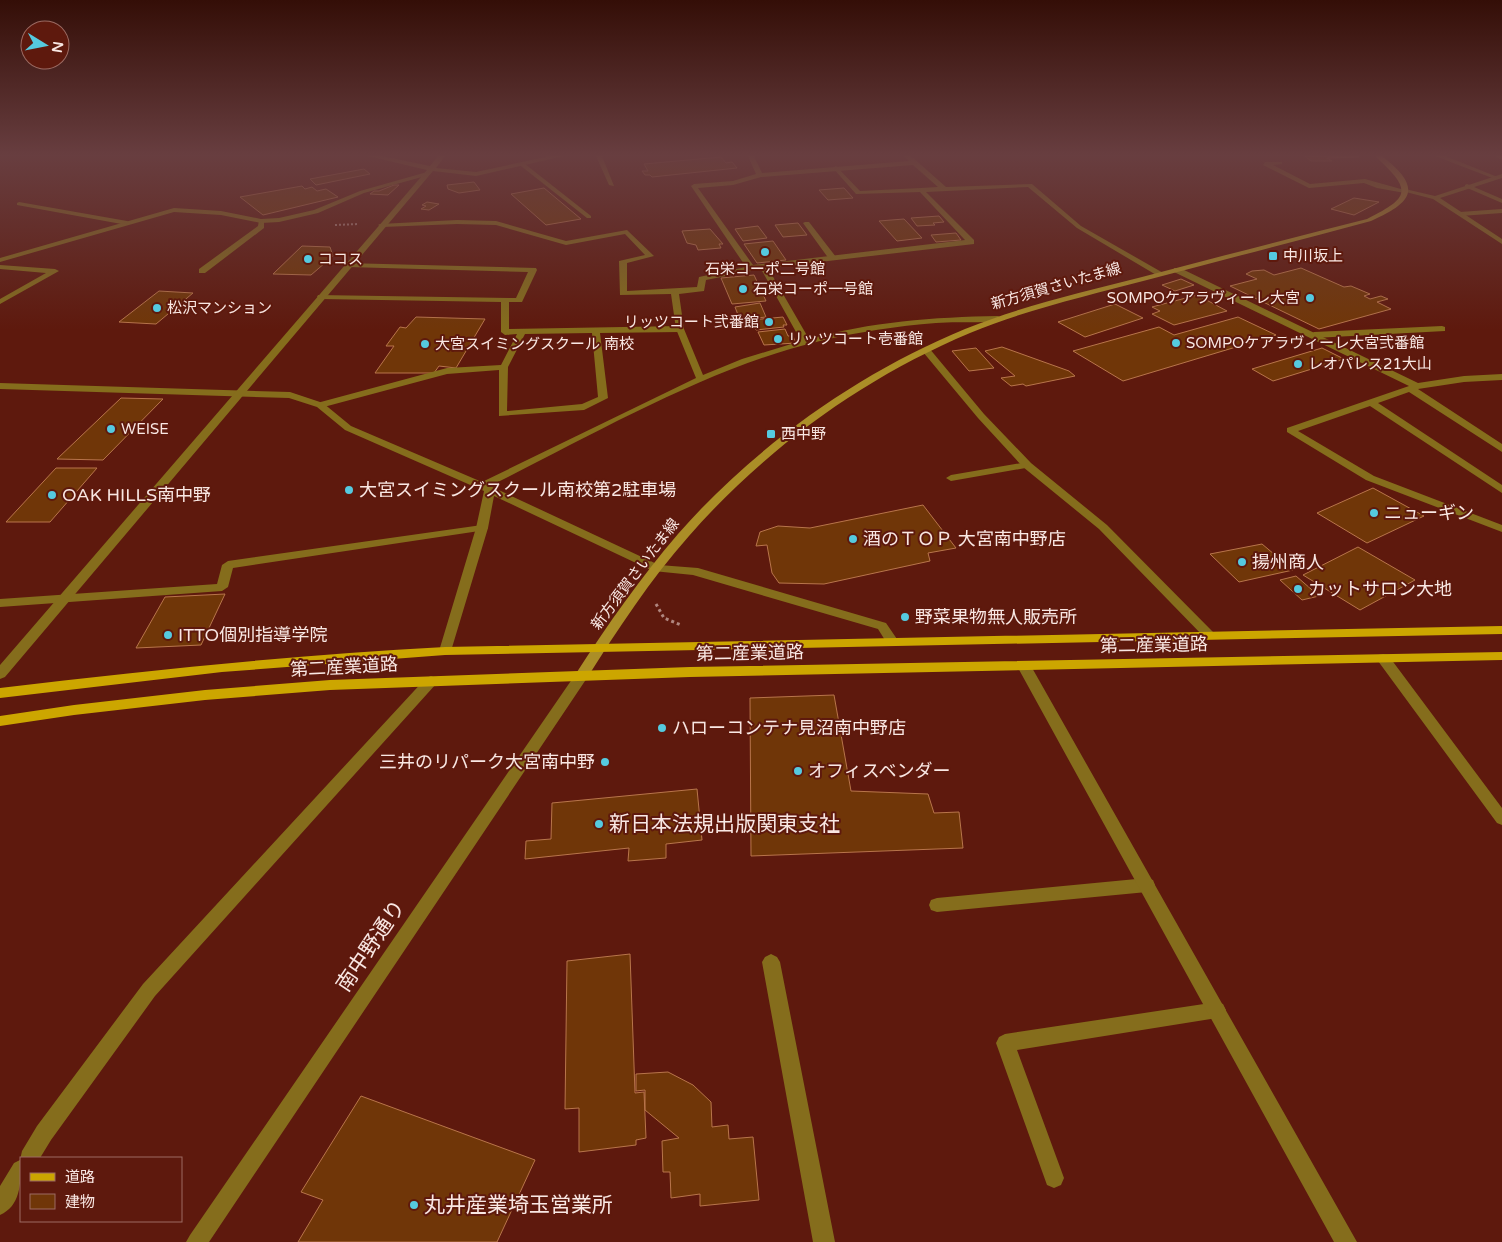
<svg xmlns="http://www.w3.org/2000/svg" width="1502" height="1242" font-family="'Varela Round','Noto Sans JP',sans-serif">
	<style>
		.building { fill: #703608; stroke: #b8754b }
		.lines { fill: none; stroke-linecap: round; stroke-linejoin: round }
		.path-far1 { stroke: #b0867f; stroke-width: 2; stroke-dasharray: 2 2; stroke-linecap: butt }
		.path { stroke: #b0867f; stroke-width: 3; stroke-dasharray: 3 3; stroke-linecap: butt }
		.service { fill: #856d1c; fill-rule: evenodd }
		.minor { fill: #856d1c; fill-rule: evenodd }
		.tertiary { fill: #856d1c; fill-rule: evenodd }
		.secondary { fill: #ab8e27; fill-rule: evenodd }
		.primary { fill: #cca600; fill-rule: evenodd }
		.poi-dot { fill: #55cadf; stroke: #5e190d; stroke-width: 2 }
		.labels { text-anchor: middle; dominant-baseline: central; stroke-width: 4; stroke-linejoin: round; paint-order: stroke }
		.far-poi-label { font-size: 15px; fill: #f9e7e3; stroke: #5e190d; text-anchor: start }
		.far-street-label { font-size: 15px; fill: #f9e7e3; stroke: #5e190d }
		.poi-label { font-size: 18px; fill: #f9e7e3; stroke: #5e190d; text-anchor: start }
		.street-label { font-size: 18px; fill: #f9e7e3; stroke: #5e190d }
		.near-poi-label { font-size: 21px; fill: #f9e7e3; stroke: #5e190d; text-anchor: start }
		.near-street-label { font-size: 21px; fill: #f9e7e3; stroke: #5e190d }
	</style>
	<rect width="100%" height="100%" fill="#5e190d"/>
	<path class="building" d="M 1305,156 L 1358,156 L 1359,157 L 1327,158 L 1332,161 L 1311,161 Z
		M 721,157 L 726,163 L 732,162 L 737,168 L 652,177 L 650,175 L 645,175 L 642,171 L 648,171 L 644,164 Z
		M 364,169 L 370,174 L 316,185 L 310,179 Z
		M 474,182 L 480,190 L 459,193 L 448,189 L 447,185 Z
		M 394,185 L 399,185 L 388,195 L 370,194 L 374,191 L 379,191 Z
		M 302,186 L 305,189 L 312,187 L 317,191 L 326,189 L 338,197 L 263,215 L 240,197 Z
		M 544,188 L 581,219 L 546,225 L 511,194 Z
		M 844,188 L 853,198 L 828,200 L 819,190 Z
		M 1354,198 L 1379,202 L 1354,215 L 1331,209 Z
		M 427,202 L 439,204 L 429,210 L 421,209 L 426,206 L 422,205 Z
		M 939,216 L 944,222 L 933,223 L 935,225 L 917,226 L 911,218 Z
		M 904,219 L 922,238 L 897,241 L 879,221 Z
		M 798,223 L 807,235 L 783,237 L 775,225 Z
		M 758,226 L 767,238 L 743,241 L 735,229 Z
		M 710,229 L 723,244 L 719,244 L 721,248 L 698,250 L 696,245 L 687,243 L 682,231 Z
		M 956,233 L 961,240 L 936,242 L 931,235 Z
		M 773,241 L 786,260 L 757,263 L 744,244 Z
		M 302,246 L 330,247 L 333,256 L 311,275 L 273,274 Z
		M 1301,268 L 1344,287 L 1351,286 L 1370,294 L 1364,296 L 1370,299 L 1381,296 L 1388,299 L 1377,302 L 1391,309 L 1319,329 L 1230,286 L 1257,279 L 1246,274 L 1252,271 L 1264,270 L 1274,275 Z
		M 754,275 L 766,301 L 732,304 L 721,278 Z
		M 1181,279 L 1194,285 L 1175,291 L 1162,285 Z
		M 159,291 L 193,293 L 156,324 L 119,322 Z
		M 1197,295 L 1227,311 L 1174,325 L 1152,314 L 1160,311 L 1152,307 Z
		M 760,303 L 766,317 L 740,320 L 735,307 Z
		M 1115,304 L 1143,318 L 1085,337 L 1058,322 Z
		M 416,317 L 485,319 L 456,368 L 439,366 L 434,373 L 375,373 L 394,346 L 386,346 L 400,327 L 406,328 Z
		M 783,317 L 787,325 L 783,325 L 784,327 L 756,330 L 751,320 Z
		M 1238,317 L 1276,335 L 1123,381 L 1073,351 L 1159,327 L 1174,335 Z
		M 785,329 L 788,336 L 793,336 L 796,343 L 764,345 L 758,332 Z
		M 1002,347 L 1069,371 L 1075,376 L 1026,386 L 1023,384 L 1011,386 L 1001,378 L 1015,376 L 985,351 Z
		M 976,348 L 994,368 L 969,371 L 952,351 Z
		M 1322,348 L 1344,359 L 1273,381 L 1252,369 Z
		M 121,398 L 163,399 L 103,460 L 57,459 Z
		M 56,468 L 97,468 L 50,522 L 6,522 Z
		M 1373,488 L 1424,516 L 1367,543 L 1317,513 Z
		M 923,505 L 956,548 L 928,553 L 930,561 L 824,584 L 779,583 L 772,573 L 767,545 L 756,546 L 760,532 L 778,526 L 810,528 Z
		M 1262,544 L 1293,570 L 1239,582 L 1210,554 Z
		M 1358,547 L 1415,580 L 1360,610 L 1303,575 Z
		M 1296,576 L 1319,596 L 1302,600 L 1280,580 Z
		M 225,594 L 201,645 L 136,648 L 165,597 Z
		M 834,695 L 851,791 L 928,794 L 934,813 L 959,812 L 963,848 L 751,856 L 750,698 Z
		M 697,789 L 702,840 L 666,844 L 666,858 L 628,861 L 629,848 L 525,859 L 526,841 L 551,839 L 552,803 Z
		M 630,954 L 635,1093 L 644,1092 L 646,1138 L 636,1140 L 636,1145 L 579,1152 L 579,1108 L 565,1109 L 567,961 Z
		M 668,1072 L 693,1085 L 711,1102 L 712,1127 L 728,1125 L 729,1139 L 753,1137 L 759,1200 L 700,1206 L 700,1194 L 671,1198 L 670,1172 L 663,1172 L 662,1141 L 679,1138 L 645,1110 L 645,1090 L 636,1091 L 636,1074 Z
		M 361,1096 L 535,1160 L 497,1242 L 298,1242 L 323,1200 L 301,1192 Z"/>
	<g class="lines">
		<path class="path-far1" d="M 335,225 L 358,224"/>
		<path class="path" d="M 656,604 L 664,618 L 681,625"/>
		<path class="service" d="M 596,156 L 602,156 L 614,186 L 609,185 Z
			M 1435,156 L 1445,156 L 1500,178 L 1495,179 Z
			M 1495,156 L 1502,156 L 1502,160 Z
			M 1265,162 L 1282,162 L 1282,164 L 1273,165 L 1310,184 L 1365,179 L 1408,191 L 1405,193 L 1377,188 L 1364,183 L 1309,188 L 1263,165 Z
			M 521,164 L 525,164 L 591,216 L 591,218 L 587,218 L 521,166 Z
			M 836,166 L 860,191 L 921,188 L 924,190 L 921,192 L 856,194 L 833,168 Z
			M 1467,184 L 1502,199 L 1502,203 L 1465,187 L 1465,185 Z
			M 19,202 L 127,221 L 131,223 L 127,225 L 17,205 L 17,203 Z
			M 1502,209 L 1502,213 L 1460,216 L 1457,214 L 1460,212 Z
			M 259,220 L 264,221 L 264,228 L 205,273 L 199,273 L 199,269 L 258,226 Z
			M 805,222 L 809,222 L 836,257 L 835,259 L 829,259 L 803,223 Z
			M 345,263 L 536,268 L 537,270 L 522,302 L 509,302 L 509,329 L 680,326 L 684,329 L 680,332 L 600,333 L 608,398 L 584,410 L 499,416 L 499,370 L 447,374 L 320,408 L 315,405 L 317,403 L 447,368 L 501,365 L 517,334 L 505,335 L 501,332 L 501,302 L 321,299 L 317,297 L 318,295 L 516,298 L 528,272 L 348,267 L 344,265 ZM 592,333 L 598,397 L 582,404 L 507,411 L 508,367 L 525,334 Z
			M 0,265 L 55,269 L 59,271 L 0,304 L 0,299 L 46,273 L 0,269 Z
			M 1442,326 L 1445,327 L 1445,331 L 1314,338 L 1310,335 L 1314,332 Z
			M 1027,462 L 1032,465 L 1031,467 L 951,481 L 946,478 L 951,475 Z
			M 482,525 L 486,526 L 488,528 L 486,530 L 233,568 L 228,587 L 222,591 L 0,607 L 0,599 L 217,584 L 222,565 L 228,561 Z
			M 1147,878 L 1153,880 L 1155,885 L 1153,890 L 1147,892 L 937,912 L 931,910 L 929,905 L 931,900 L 937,898 Z
			M 1217,1002 L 1223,1004 L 1226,1010 L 1223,1016 L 1217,1018 L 1017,1050 L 1064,1178 L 1061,1185 L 1054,1188 L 1047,1185 L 996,1043 L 999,1037 L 1005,1034 Z"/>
		<path class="minor" d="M 748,156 L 754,156 L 762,173 L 909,161 L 904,156 L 911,156 L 946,187 L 1032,184 L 1081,226 L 1165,274 L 1158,276 L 1077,228 L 1028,187 L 926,192 L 974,240 L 974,244 L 768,268 L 809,339 C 870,322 934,317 998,316 L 1002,318 L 1001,320 C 980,324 957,321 936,323 C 897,326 858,332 820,341 C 707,368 595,434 490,486 L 659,565 L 698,568 L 886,623 L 899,642 L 898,645 L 888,645 L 878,629 L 693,575 L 653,571 L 494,496 L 488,528 L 451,651 L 450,654 L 440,654 L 439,651 L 476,528 L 484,491 L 345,430 L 317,407 L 289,398 L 0,389 L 0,383 L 290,392 L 323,403 L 351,426 L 482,482 L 696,378 L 676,329 L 671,294 L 620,295 L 619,261 L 645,255 L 625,234 L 566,245 L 496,225 L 457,224 L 382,227 L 378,225 L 380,224 L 457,220 L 496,221 L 566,241 L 627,230 L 654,256 L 627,263 L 627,291 L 697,287 L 699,277 L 746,267 L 691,186 L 694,184 L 733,181 L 756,174 ZM 913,165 L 938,187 L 921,188 L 918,190 L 919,191 L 965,240 L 753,265 L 698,188 L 733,185 L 761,177 ZM 761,269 L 801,341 L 742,359 L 703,375 L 684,329 L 679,294 L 704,291 L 706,280 Z
			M 427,172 L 429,173 L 429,175 L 364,193 L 318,213 L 279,222 L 261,223 L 221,215 L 174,212 L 0,262 L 0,258 L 174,208 L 221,211 L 261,219 L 279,218 L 314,210 L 360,191 Z
			M 1502,174 L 1502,178 L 1440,198 L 1502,239 L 1502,244 L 1433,199 L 1402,191 L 1405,189 L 1435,196 Z
			M 1174,268 L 1180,268 L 1418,383 L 1464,376 L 1502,374 L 1502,380 L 1464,382 L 1418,389 L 1502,444 L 1502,452 L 1409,392 L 1378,403 L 1502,485 L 1502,493 L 1370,406 L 1298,431 L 1374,476 L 1502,525 L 1502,532 L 1366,480 L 1287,432 L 1287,428 L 1409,386 L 1174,272 Z
			M 926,347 L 929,348 L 984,414 L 1031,463 L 1107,525 L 1214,633 L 1216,636 L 1214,639 L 1206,639 L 1099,529 L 1023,467 L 978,418 L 923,352 L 922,350 Z
			M 1383,654 L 1388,655 L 1502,808 L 1502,825 L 1497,823 L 1378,661 L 1376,658 L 1378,655 Z
			M 1024,661 L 1029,663 L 1031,666 L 1357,1242 L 1334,1242 L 1017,666 L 1019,663 Z
			M 431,676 L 436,678 L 438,681 L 436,684 L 155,996 L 51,1140 L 40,1158 L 21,1158 C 21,1179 22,1206 0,1215 L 0,1186 L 14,1163 L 20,1160 L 22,1151 L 37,1126 L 143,984 L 426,678 Z
			M 771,954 L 777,957 L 780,962 L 835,1242 L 813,1242 L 762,962 L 765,957 Z"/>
		<path class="tertiary" d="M 368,156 L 382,156 L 430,166 L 438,156 L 445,156 L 436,168 L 476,172 L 550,156 L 564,156 L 476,176 L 433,171 L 5,677 L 0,679 L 0,665 L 427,170 Z
			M 582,670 L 587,672 L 589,675 L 587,678 L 209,1242 L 186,1242 L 190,1235 L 577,672 Z"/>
		<path class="secondary" d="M 1375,156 L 1382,156 C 1424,189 1412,202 1371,221 C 1297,241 1222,260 1147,280 C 1087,296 1028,309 970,333 C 863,378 765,449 689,536 C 650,580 618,629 587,678 L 577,678 L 575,675 L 577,672 C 608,624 641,577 678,534 C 754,447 858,373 965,329 C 1022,306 1082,292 1142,277 C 1217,257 1292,238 1367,219 C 1411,197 1412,190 1375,156 Z"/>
		<path class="primary" d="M 1502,626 L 1502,634 L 445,655 L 222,672 L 0,698 L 0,688 C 148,670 296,655 445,647 Z
			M 1502,652 L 1502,660 L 690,677 L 330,690 L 205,700 L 74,715 L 0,726 L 0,716 L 74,705 L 205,690 L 330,680 L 690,667 Z"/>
	</g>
	<linearGradient id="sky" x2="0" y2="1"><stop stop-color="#340e07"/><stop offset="0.47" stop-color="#683e40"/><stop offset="1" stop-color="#683e40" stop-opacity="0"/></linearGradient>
	<rect width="1502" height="330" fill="url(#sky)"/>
	<g class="poi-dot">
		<circle cx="765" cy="252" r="5"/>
		<rect x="1268" y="251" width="10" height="10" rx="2.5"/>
		<circle cx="308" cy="259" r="5"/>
		<circle cx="743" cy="289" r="5"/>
		<circle cx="1310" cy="298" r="5"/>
		<circle cx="157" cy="308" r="5"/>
		<circle cx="769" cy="322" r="5"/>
		<circle cx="778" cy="339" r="5"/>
		<circle cx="1176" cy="343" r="5"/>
		<circle cx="425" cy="344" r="5"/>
		<circle cx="1298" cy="364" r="5"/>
		<circle cx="111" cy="429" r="5"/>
		<rect x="766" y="429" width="10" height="10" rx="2.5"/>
		<circle cx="349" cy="490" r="5"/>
		<circle cx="52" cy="495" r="5"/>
		<circle cx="1374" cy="513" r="5"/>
		<circle cx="853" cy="539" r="5"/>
		<circle cx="1242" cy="562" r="5"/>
		<circle cx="1298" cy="589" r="5"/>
		<circle cx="905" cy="617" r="5"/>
		<circle cx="168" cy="635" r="5"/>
		<circle cx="662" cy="728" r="5"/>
		<circle cx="605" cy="762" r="5"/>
		<circle cx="798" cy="771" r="5"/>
		<circle cx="599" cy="824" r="5"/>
		<circle cx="414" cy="1205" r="5"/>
	</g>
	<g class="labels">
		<g class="far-poi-label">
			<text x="1283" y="256">中川坂上</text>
			<text x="318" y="259">ココス</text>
			<text x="765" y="269" text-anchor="middle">石栄コーポ二号館</text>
			<text x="753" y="289">石栄コーポ一号館</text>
			<text x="1300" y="298" text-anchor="end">SOMPOケアラヴィーレ大宮</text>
			<text x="167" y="308">松沢マンション</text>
			<text x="759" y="322" text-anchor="end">リッツコート弐番館</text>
			<text x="788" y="339">リッツコート壱番館</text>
			<text x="1186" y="343">SOMPOケアラヴィーレ大宮弐番館</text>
			<text x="435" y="344">大宮スイミングスクール 南校</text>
			<text x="1308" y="364">レオパレス21大山</text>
			<text x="121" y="429">WEISE</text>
			<text x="781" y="434">西中野</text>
		</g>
		<g class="far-street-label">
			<text transform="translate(1056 286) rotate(-16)">新方須賀さいたま線</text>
			<text transform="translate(635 574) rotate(-53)">新方須賀さいたま線</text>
		</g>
		<g class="poi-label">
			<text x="359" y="490">大宮スイミングスクール南校第2駐車場</text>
			<text x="62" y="495">OAK HILLS南中野</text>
			<text x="1384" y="513">ニューギン</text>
			<text x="863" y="539">酒のＴＯＰ 大宮南中野店</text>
			<text x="1252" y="562">揚州商人</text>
			<text x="1308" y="589">カットサロン大地</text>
			<text x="915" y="617">野菜果物無人販売所</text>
			<text x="178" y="635">ITTO個別指導学院</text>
			<text x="672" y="728">ハローコンテナ見沼南中野店</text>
			<text x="595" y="762" text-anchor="end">三井のリパーク大宮南中野</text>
			<text x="808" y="771">オフィスベンダー</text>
		</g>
		<g class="street-label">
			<text transform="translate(1154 645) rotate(-1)">第二産業道路</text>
			<text transform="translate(750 653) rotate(-1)">第二産業道路</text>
			<text transform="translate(344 667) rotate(-3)">第二産業道路</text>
		</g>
		<g class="near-poi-label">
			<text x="609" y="824">新日本法規出版関東支社</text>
			<text x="424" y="1205">丸井産業埼玉営業所</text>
		</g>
		<g class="near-street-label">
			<text transform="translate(371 946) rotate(-56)">南中野通り</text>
		</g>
	</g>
	<rect x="20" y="1157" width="162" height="65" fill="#5e190d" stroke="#9c6b63"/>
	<rect x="30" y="1173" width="25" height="8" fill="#cca600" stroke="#9c6b63"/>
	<text x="65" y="1182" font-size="15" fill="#f9e7e3">道路</text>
	<rect x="30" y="1194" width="25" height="15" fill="#703608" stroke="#9c6b63"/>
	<text x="65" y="1207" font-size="15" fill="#f9e7e3">建物</text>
	<g transform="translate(45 45) rotate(100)"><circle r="24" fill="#5e190d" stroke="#9c6b63"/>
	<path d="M0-4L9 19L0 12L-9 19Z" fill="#55cadf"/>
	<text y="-8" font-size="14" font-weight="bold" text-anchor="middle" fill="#f9e7e3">N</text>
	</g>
</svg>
